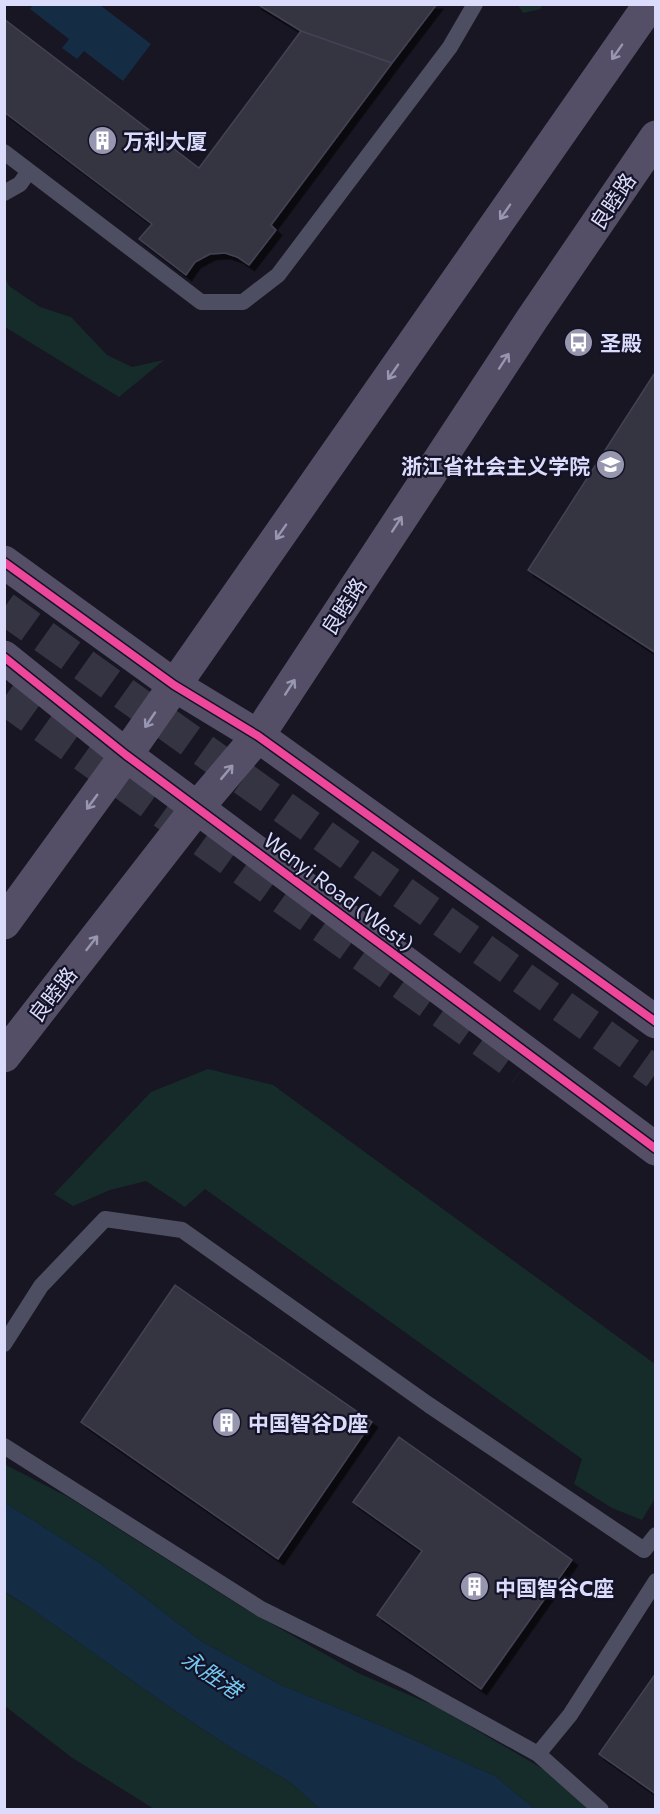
<svg xmlns="http://www.w3.org/2000/svg" width="660" height="1814" font-family="Commissioner,'Noto Sans SC',sans-serif">
	<style>
		.green { fill: #162c2a }
		.water { fill: #142d45 }
		.building { fill: #353543; stroke: #434254; stroke-width: 1.5; filter: url(#shadow) }
		.lines { fill: none; stroke-linecap: round; stroke-linejoin: round }
		.highway-tunnel { stroke: #343443; stroke-width: 33; stroke-dasharray: 33 16; stroke-linecap: butt }
		.lane { stroke: #4d4e61; stroke-width: 16 }
		.primary { stroke: #544f66; stroke-width: 33 }
		.cycleway-casing { stroke: #131226; stroke-width: 11 }
		.cycleway { stroke: #ed469a; stroke-width: 8 }
		.oneway { stroke: #9896b0 }
		.labels { text-anchor: middle; dominant-baseline: central; stroke-width: 4.5; stroke-linejoin: round; paint-order: stroke }
		.poi-label { font-size: 21px; font-weight: bold; fill: #dbdcfb; stroke: #131226; text-anchor: start }
		.street-label { font-size: 21px; fill: #dbdcfb; stroke: #131226 }
		.water-label { font-size: 22px; font-style: italic; fill: #73c7f1; stroke: #131226 }
	</style>
	<defs>
		<filter id="shadow"><feDropShadow dx="5.5" dy="5.5" stdDeviation="0" flood-color="#0009"/></filter>
	</defs>
	<rect width="100%" height="100%" fill="#171622"/>
	<path class="green" d="M 518,5 L 542,5 L 541,9 L 523,13 Z
		M 4,275 L 9,286 L 40,307 L 71,317 L 107,355 L 132,367 L 164,360 L 119,397 L 5,327 Z
		M 208,1069 L 273,1085 L 655,1364 L 655,1498 L 642,1520 L 612,1508 L 574,1484 L 582,1459 L 205,1189 L 185,1207 L 146,1181 L 110,1190 L 73,1206 L 54,1194 L 151,1092 Z
		M 4,1464 L 68,1497 L 242,1607 L 358,1673 L 437,1707 L 550,1773 L 588,1809 L 535,1809 L 495,1776 L 389,1729 L 281,1685 L 201,1641 L 101,1564 L 36,1522 L 5,1503 Z
		M 4,1592 L 29,1607 L 171,1708 L 230,1747 L 290,1782 L 320,1809 L 154,1809 L 71,1757 L 5,1706 Z"/>
	<path class="water" d="M 33,5 L 100,5 L 151,44 L 123,81 L 84,51 L 77,59 L 62,48 L 69,39 L 30,9 Z
		M 5,1503 L 36,1522 L 101,1564 L 201,1641 L 281,1685 L 389,1729 L 495,1776 L 535,1809 L 320,1809 L 290,1782 L 230,1747 L 171,1708 L 29,1607 L 5,1592 Z"/>
	<path class="building" d="M 257,4 L 437,4 L 392,63 L 301,31 Z
		M 4,19 L 199,168 L 301,31 L 392,63 L 271,225 L 276,230 L 249,265 L 237,257 L 225,253 L 210,254 L 195,262 L 186,275 L 139,239 L 152,224 L 4,112 Z
		M 656,371 L 656,653 L 528,570 Z
		M 175,1285 L 372,1422 L 278,1559 L 81,1422 Z
		M 399,1437 L 572,1560 L 481,1689 L 377,1615 L 422,1551 L 353,1502 Z
		M 656,1673 L 656,1794 L 599,1754 Z"/>
	<g class="lines">
		<path class="highway-tunnel" d="M 4,608 L 656,1073
			M 4,698 L 522,1069"/>
		<path class="lane" d="M 4,152 L 201,302 L 243,302 L 278,275 L 450,47 L 475,4
			M 4,193 L 20,184 L 29,171
			M 4,1344 L 41,1286 L 105,1219 L 182,1230 L 429,1405 L 644,1550 L 656,1535
			M 4,1446 L 261,1609 L 408,1682 L 538,1754 L 601,1810
			M 538,1754 L 570,1715 L 656,1581"/>
		<path class="primary" d="M 4,562 L 174,685 L 258,736 L 656,1022
			M 4,657 L 126,755 L 656,1149
			M 4,923 L 126,755 L 650,4
			M 4,1056 L 197,808 L 258,736 L 532,319 L 656,137"/>
		<defs>
			<path id="cycleway" d="M 4,562 L 174,685 L 258,736 L 656,1022
				M 4,657 L 126,755 L 656,1149"/>
		</defs>
		<use href="#cycleway" class="cycleway-casing"/>
		<use href="#cycleway" class="cycleway"/>
	</g>
	<defs><path id="oneway-shaft" d="M-6 0H5M1.5-3L5.5 0L1.5 3" fill="none" stroke-width="1.6" stroke-linecap="round" stroke-linejoin="round" transform="scale(1.5)"/></defs>
	<g class="oneway">
		<use href="#oneway-shaft" transform="translate(617 52) rotate(125)"/>
		<use href="#oneway-shaft" transform="translate(505 212) rotate(125)"/>
		<use href="#oneway-shaft" transform="translate(504 361) rotate(-57)"/>
		<use href="#oneway-shaft" transform="translate(393 372) rotate(125)"/>
		<use href="#oneway-shaft" transform="translate(397 524) rotate(-57)"/>
		<use href="#oneway-shaft" transform="translate(281 532) rotate(125)"/>
		<use href="#oneway-shaft" transform="translate(290 687) rotate(-57)"/>
		<use href="#oneway-shaft" transform="translate(150 720) rotate(124)"/>
		<use href="#oneway-shaft" transform="translate(227 772) rotate(-50)"/>
		<use href="#oneway-shaft" transform="translate(92 802) rotate(126)"/>
		<use href="#oneway-shaft" transform="translate(92 943) rotate(-52)"/>
	</g>
	<defs>
		<symbol id="building-disc" viewBox="-11 -11 22 22"><circle r="9.5" fill="#9697af" stroke="#131226"/><path d="M-4-6H4V6H1V3H-1V6H-4ZM-2.5-4.3h1.7v1.8h-1.7ZM.8-4.3h1.7v1.8H.8ZM-2.5-1h1.7V.8h-1.7ZM.8-1h1.7V.8H.8Z" fill="#fff"/></symbol>
		<symbol id="bus-disc" viewBox="-11 -11 22 22"><circle r="9.5" fill="#9697af" stroke="#131226"/><path d="M-5-6H5V4H4V6H2V4H-2V6H-4V4H-5ZM-3.5-4V0h7V-4ZM-3.5 1.2v1.5H-2V1.2ZM2 1.2v1.5H3.5V1.2Z" fill="#fff"/></symbol>
		<symbol id="school-disc" viewBox="-11 -11 22 22"><circle r="9.5" fill="#9697af" stroke="#131226"/><path d="M0-5L7-2L0 1L-7-2ZM-4 1L0 2.5L4 1V4Q0 6-4 4Z" fill="#fff"/></symbol>
	</defs>
	<g fill-rule="evenodd">
		<use href="#building-disc" x="86" y="124" width="33" height="33"/>
		<use href="#bus-disc" x="562" y="326" width="33" height="33"/>
		<use href="#school-disc" x="594" y="448" width="33" height="33"/>
		<use href="#building-disc" x="210" y="1406" width="33" height="33"/>
		<use href="#building-disc" x="458" y="1570" width="33" height="33"/>
	</g>
	<g class="labels">
		<g class="poi-label">
			<text x="123" y="140">万利大厦</text>
			<text x="600" y="342">圣殿</text>
			<text x="590" y="465" text-anchor="end">浙江省社会主义学院</text>
			<text x="248" y="1422">中国智谷D座</text>
			<text x="495" y="1587">中国智谷C座</text>
		</g>
		<g class="street-label">
			<text transform="translate(612 201) rotate(-56)">良睦路</text>
			<text transform="translate(343 606) rotate(-57)">良睦路</text>
			<text transform="translate(339 891) rotate(37)">Wenyi Road (West)</text>
			<text transform="translate(52 994) rotate(-52)">良睦路</text>
		</g>
		<g class="water-label">
			<text transform="translate(212 1674) rotate(34)">永胜港</text>
		</g>
	</g>
	<rect width="660" height="1814" fill="none" stroke="#dbdcfb" stroke-width="12"/>
</svg>
